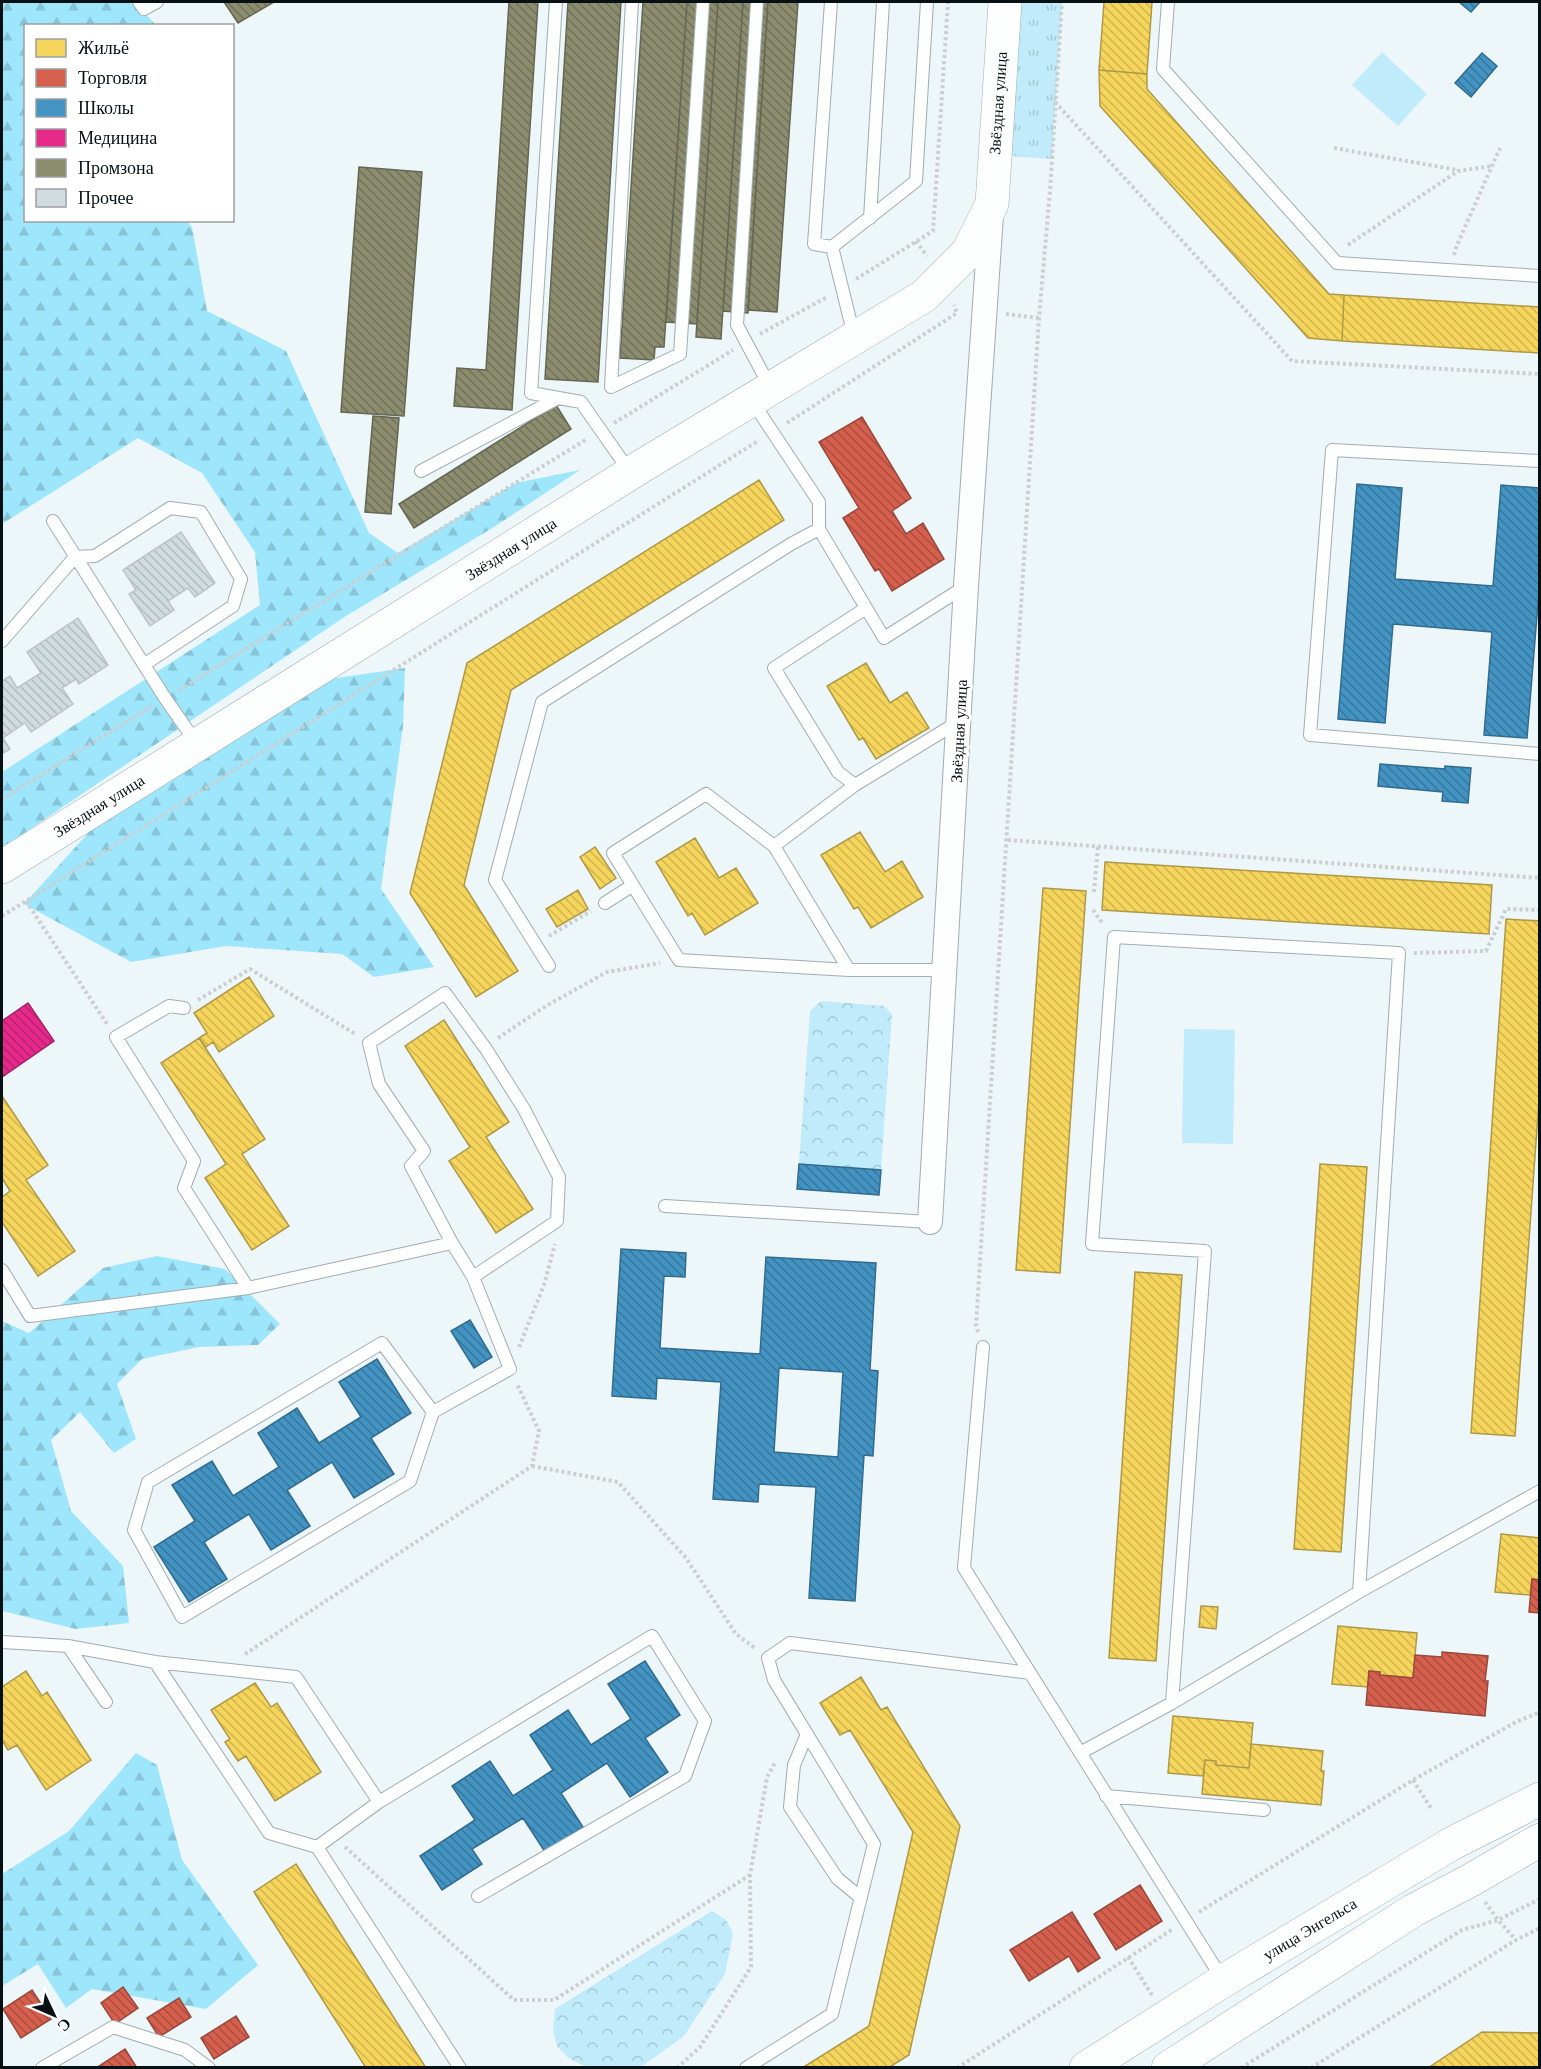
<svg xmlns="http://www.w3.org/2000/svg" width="1541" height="2069" font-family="Georgia,serif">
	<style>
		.grass { fill: url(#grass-tufts) }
		.forest { fill: url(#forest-firs) }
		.park { fill: url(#park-crowns) }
		.pitch { fill: #c0ebfa }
		.homes { fill: url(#homes-back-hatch); stroke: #ae9a46; stroke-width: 1.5 }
		.shops { fill: url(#shops-back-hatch); stroke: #98483c; stroke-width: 1.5 }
		.schools { fill: url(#schools-back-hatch); stroke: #316c8e; stroke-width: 1.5; fill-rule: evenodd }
		.health { fill: url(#health-back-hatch); stroke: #a42267; stroke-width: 1.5 }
		.industry { fill: url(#industry-back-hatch); stroke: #646753; stroke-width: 1.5 }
		.building { fill: url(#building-back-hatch); stroke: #bcc4c8; stroke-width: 1.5 }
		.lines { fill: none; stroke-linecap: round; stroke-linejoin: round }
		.lane-casing { stroke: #a3acaf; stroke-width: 14 }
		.street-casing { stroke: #a3acaf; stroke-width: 26 }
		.secondary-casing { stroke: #a3acaf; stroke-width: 34 }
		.path { stroke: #cccfd0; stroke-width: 4; stroke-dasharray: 3 3; stroke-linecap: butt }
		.lane { stroke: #fcfefe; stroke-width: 12 }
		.street { stroke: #fcfefe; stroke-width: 24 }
		.secondary { stroke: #fcfefe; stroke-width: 33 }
		.labels { text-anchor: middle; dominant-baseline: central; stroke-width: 6; stroke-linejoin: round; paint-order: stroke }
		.street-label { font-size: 16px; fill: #071114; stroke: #fff }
	</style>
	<defs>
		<pattern id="grass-tufts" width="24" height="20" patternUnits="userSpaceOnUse" patternTransform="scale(1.5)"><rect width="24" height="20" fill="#c0ebfa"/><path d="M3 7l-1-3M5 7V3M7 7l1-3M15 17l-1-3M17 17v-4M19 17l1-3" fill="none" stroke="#a4c8d5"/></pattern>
		<pattern id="forest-firs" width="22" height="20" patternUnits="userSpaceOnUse" patternTransform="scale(1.5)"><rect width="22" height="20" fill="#9ee6fc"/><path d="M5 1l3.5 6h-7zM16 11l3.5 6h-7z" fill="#87c4d7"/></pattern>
		<pattern id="park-crowns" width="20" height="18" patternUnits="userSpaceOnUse" patternTransform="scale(1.5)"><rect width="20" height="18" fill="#c0ebfa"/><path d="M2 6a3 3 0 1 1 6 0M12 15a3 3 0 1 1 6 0" fill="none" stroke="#a4c8d5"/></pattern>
		<pattern id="homes-back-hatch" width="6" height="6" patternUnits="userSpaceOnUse" patternTransform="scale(1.5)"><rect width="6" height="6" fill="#f6d55c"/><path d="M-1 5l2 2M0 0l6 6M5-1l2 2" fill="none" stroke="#d1b64f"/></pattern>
		<pattern id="shops-back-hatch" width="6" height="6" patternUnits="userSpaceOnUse" patternTransform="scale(1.5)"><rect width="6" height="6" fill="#d6604d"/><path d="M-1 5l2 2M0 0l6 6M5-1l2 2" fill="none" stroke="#ac4e3f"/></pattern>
		<pattern id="schools-back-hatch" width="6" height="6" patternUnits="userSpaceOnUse" patternTransform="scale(1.5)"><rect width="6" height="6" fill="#4393c3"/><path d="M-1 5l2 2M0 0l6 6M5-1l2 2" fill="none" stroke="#36779d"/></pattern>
		<pattern id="health-back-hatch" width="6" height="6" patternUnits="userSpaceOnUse" patternTransform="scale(1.5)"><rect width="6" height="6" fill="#e7298a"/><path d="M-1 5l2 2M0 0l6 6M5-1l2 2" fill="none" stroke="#b92270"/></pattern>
		<pattern id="industry-back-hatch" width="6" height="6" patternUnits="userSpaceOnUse" patternTransform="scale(1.5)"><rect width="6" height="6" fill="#8c8c6e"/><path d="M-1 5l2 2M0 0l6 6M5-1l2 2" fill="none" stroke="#707159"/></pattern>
		<pattern id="building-back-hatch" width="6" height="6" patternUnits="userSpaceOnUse" patternTransform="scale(1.5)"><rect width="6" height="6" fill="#d0dce0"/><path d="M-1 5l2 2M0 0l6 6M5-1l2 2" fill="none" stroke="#b1bcbf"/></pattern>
	</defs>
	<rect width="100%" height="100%" fill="#edf6f9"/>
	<path class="grass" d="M 1005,2 L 1062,2 L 1052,159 L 995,155 Z"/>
	<path class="forest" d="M 2,2 L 134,2 L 154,23 L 156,25 L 26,26 L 26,220 L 187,221 L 192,227 L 207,311 L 286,351 L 369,533 L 398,553 L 516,483 L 580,470 L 494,527 L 346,616 L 2,848 L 2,772 L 260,605 L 255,552 L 202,473 L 138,438 L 2,524 Z
		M 405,668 L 403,726 L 381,889 L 434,967 L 374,977 L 342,954 L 226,946 L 131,962 L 24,904 L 90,831 L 316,681 Z
		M 157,1256 L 225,1269 L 280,1324 L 258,1345 L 199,1347 L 142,1359 L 117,1384 L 136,1439 L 114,1453 L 80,1412 L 51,1440 L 71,1511 L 123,1566 L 129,1623 L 76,1629 L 2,1611 L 2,1321 L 29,1333 L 103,1268 Z
		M 136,1753 L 157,1765 L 182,1860 L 258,1965 L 206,2009 L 92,1989 L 66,2008 L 38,1964 L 2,1986 L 2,1874 L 69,1831 Z"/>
	<path class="park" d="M 821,1001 L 884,1006 L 892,1014 L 881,1170 L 799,1164 L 810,1011 Z
		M 712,1911 L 726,1920 L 732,1931 L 732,1939 L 725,1974 L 684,2036 L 641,2067 L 586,2067 L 567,2057 L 557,2046 L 553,2030 L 555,2009 Z"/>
	<path class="pitch" d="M 1382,52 L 1427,94 L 1398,126 L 1352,85 Z
		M 1184,1029 L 1235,1030 L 1233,1144 L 1182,1143 Z"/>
	<path class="homes" d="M 1104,2 L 1152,2 L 1147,74 L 1099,70 Z
		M 1099,70 L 1147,74 L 1147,89 L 1329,294 L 1344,295 L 1342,341 L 1308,338 L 1100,106 Z
		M 1344,295 L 1540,307 L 1540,353 L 1342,341 Z
		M 759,480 L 784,520 L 511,690 L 464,885 L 518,971 L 476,997 L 410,893 L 467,663 Z
		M 866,663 L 890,703 L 907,692 L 929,728 L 876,759 L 863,738 L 859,740 L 827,686 Z
		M 860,832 L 885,872 L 902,861 L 923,897 L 871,928 L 858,907 L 854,909 L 821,855 Z
		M 695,838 L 719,878 L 736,868 L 758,903 L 705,935 L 692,913 L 688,916 L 656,862 Z
		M 595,847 L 616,878 L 600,889 L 580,857 Z
		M 1105,862 L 1492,885 L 1489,934 L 1102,910 Z
		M 1043,888 L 1086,891 L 1060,1273 L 1016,1270 Z
		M 578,890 L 588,909 L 557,927 L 546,909 Z
		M 1506,919 L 1540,921 L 1540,1086 L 1515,1436 L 1471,1433 Z
		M 249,977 L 274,1016 L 219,1052 L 213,1042 L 206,1047 L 199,1038 L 207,1033 L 194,1013 Z
		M 444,1020 L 509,1122 L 486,1137 L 533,1209 L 496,1233 L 449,1161 L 470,1147 L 405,1046 Z
		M 199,1038 L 265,1139 L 242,1154 L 289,1226 L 252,1250 L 205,1178 L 226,1164 L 161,1063 Z
		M 2,1096 L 48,1165 L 26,1180 L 75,1251 L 38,1276 L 2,1222 L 2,1197 L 10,1191 L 2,1178 Z
		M 1320,1164 L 1367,1167 L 1341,1552 L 1294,1549 Z
		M 1135,1272 L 1182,1275 L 1156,1661 L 1109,1658 Z
		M 1501,1534 L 1540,1538 L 1540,1580 L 1532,1579 L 1530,1595 L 1495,1592 Z
		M 1201,1606 L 1218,1607 L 1216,1629 L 1199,1627 Z
		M 1338,1626 L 1417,1633 L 1413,1678 L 1380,1675 L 1380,1672 L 1369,1671 L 1368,1687 L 1332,1684 Z
		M 26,1671 L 42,1696 L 47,1692 L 91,1760 L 46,1790 L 17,1745 L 8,1750 L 2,1740 L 2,1687 Z
		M 861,1677 L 881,1710 L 887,1707 L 960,1826 L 909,2055 L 888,2068 L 802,2068 L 869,2026 L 913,1832 L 850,1730 L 840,1735 L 820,1703 Z
		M 255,1683 L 271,1707 L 277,1703 L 321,1772 L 275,1801 L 246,1756 L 238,1761 L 225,1742 L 230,1739 L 211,1710 Z
		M 1173,1716 L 1253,1723 L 1249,1768 L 1216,1765 L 1216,1761 L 1205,1760 L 1203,1776 L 1168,1773 Z
		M 1251,1744 L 1323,1751 L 1321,1771 L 1324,1771 L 1321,1805 L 1202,1794 L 1205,1760 L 1216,1761 L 1216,1765 L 1249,1768 Z
		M 296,1864 L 426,2068 L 366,2068 L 254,1892 Z
		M 1482,2032 L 1540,2033 L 1540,2068 L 1428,2068 Z"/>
	<path class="shops" d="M 862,417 L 911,498 L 892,511 L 906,534 L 923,523 L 944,559 L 892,591 L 879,569 L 875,571 L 843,518 L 859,508 L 819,442 Z
		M 1532,1579 L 1540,1580 L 1540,1613 L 1529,1612 Z
		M 1442,1652 L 1488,1656 L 1485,1681 L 1488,1681 L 1485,1716 L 1366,1705 L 1369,1671 L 1380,1672 L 1380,1675 L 1413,1678 L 1415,1655 L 1442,1657 Z
		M 1140,1885 L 1162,1921 L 1116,1950 L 1094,1914 Z
		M 1072,1912 L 1100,1958 L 1078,1972 L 1069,1956 L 1029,1981 L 1010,1950 Z
		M 123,1987 L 138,2008 L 115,2024 L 101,2003 Z
		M 32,1990 L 51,2019 L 21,2038 L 3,2009 Z
		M 179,1998 L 191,2017 L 159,2037 L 147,2018 Z
		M 236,2016 L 249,2037 L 214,2059 L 201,2038 Z
		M 125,2049 L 137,2068 L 96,2068 Z"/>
	<path class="schools" d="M 1459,2 L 1480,2 L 1471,12 Z
		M 1482,53 L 1497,66 L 1471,97 L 1455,83 Z
		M 1357,484 L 1402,488 L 1395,579 L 1493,586 L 1501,485 L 1540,488 L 1540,579 L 1527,738 L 1484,735 L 1492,632 L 1393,624 L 1385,723 L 1338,719 Z
		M 1380,764 L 1445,769 L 1445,766 L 1471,768 L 1468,803 L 1442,801 L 1443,792 L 1378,786 Z
		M 799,1164 L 881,1170 L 879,1195 L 797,1189 Z
		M 621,1249 L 686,1253 L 685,1277 L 664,1276 L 660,1348 L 760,1354 L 766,1257 L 876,1263 L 870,1370 L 878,1371 L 873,1456 L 864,1455 L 855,1601 L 809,1598 L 816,1487 L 759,1484 L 758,1502 L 713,1499 L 721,1382 L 657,1378 L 656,1399 L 612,1396 ZM 779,1368 L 843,1372 L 838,1457 L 774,1452 Z
		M 470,1320 L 492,1357 L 474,1368 L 451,1331 Z
		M 377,1359 L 411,1413 L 371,1438 L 394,1474 L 354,1498 L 332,1462 L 287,1490 L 310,1526 L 271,1550 L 249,1514 L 204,1542 L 227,1579 L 189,1602 L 154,1547 L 195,1521 L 172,1485 L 212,1461 L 233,1496 L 279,1467 L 258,1433 L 297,1408 L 319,1443 L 361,1417 L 339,1382 Z
		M 645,1661 L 680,1715 L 645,1738 L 668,1772 L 630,1797 L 607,1763 L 561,1793 L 583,1827 L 545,1852 L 523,1818 L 472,1849 L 482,1864 L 442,1890 L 420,1856 L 475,1820 L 452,1786 L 490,1761 L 513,1796 L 553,1770 L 530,1735 L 568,1710 L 591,1745 L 631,1719 L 608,1684 Z"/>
	<path class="health" d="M 28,1003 L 54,1041 L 2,1077 L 2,1021 Z"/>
	<path class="industry" d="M 224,2 L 274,2 L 238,23 Z
		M 509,2 L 538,2 L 512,410 L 454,406 L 457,368 L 486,370 Z
		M 568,2 L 621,2 L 598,382 L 545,379 Z
		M 643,2 L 687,2 L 664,347 L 655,347 L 654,360 L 620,358 Z
		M 687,2 L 718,2 L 697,324 L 666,322 Z
		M 718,2 L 743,2 L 721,339 L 696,337 Z
		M 743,2 L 768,2 L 748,313 L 723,311 Z
		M 768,2 L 798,2 L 777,312 L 748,310 Z
		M 359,167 L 422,172 L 404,416 L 341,412 Z
		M 556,405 L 571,429 L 414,528 L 399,504 Z
		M 373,416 L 399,418 L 391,514 L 365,512 Z"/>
	<path class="building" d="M 181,532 L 215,583 L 195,597 L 188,588 L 168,601 L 174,610 L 150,626 L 129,594 L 136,590 L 123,570 Z
		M 78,618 L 108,665 L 79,684 L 76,679 L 62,688 L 73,704 L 31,732 L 25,723 L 3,738 L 10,749 L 2,754 L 2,681 L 10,676 L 17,688 L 41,673 L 27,652 Z"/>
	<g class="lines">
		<defs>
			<path id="lane" d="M 139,2 L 144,9 L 157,2
				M 556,2 L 531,393 L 581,402 L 630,472
				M 632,2 L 611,387 L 680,354 L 703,2
				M 757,2 L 737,325 L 770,387
				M 831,2 L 814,244 L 832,247 L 854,336
				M 1168,2 L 1163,69 L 1337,263 L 1540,276
				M 870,218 L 883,2
				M 832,247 L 916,181 L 927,2
				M 752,401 L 819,502 L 819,529 L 884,638 L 966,586
				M 1540,461 L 1332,450 L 1310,735 L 1540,754
				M 421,471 L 558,398
				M 53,521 L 165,698 L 197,744
				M 866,608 L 774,668 L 838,772 L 855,785 L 958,722
				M 2,641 L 75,557 L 95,556 L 170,508 L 201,512 L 241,579 L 233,606 L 145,664
				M 855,785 L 774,846 L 706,794 L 613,853 L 679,960 L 849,970 L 945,970
				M 774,846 L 849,970
				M 605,903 L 633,885
				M 549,966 L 495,880 L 542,702 L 791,544 L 819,529
				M 184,1008 L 169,1006 L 116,1037 L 194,1161 L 184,1188 L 248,1288
				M 665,1206 L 930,1222
				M 452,1243 L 411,1166 L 424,1151 L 379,1084 L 369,1043 L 445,993 L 486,1049 L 524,1109 L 559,1177 L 557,1221 L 473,1277
				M 2,1270 L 30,1316 L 248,1288 L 452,1243 L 473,1277 L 510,1369 L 433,1412 L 410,1481 L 182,1617 L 134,1530 L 148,1482 L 382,1343 L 433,1412
				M 983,1347 L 964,1568 L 1223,1980
				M 2,1642 L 68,1646 L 155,1662 L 296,1677 L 379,1802 L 317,1847 L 460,2068
				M 68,1646 L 106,1702
				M 155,1662 L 269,1833 L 317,1847
				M 1172,1703 L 1205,1251 L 1092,1244 L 1114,937 L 1399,953 L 1359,1592
				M 807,1734 L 794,1765 L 790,1807 L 837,1878 L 861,1898
				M 1080,1753 L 1172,1703 L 1359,1592 L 1540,1491
				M 1106,1796 L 1264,1810
				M 379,1802 L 652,1636 L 705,1721 L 685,1776 L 478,1896
				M 42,2068 L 113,2027 L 185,2050 L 209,2068
				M 746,2068 L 832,2014 L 874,1844 L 774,1680 L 768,1658 L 790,1643 L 1030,1673"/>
			<path id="street" d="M 930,1222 L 966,586 L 991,215"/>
			<path id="secondary" d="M 2,867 L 642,466 L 924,296 L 968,252 L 992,204 L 1005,2
				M 1086,2068 L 1223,1981 L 1451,1844 L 1540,1799
				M 1168,2068 L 1414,1910 L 1471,1880 L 1540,1840"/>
		</defs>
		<use href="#lane" class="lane-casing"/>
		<use href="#street" class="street-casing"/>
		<use href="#secondary" class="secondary-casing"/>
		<path class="path" d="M 1055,102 L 1292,361 L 1540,374
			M 1334,148 L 1457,170
			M 916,241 L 927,256
			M 1348,245 L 1458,171 L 1492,166
			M 1454,255 L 1457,245 L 1500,148
			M 856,279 L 933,231 L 948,2
			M 1006,314 L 1039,318
			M 760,334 L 827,297
			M 614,423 L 733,350
			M 787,423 L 957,313 L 954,305
			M 179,690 L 587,439
			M 2,799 L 152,706
			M 1008,840 L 1540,878
			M 1094,892 L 1098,847
			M 26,901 L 107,1024
			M 1093,910 L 1103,924
			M 2,916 L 758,441
			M 549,936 L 591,911
			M 1414,953 L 1486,951 L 1506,909 L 1540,910
			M 198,1000 L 250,969 L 355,1034
			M 498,1038 L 546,1006 L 607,972 L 660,963
			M 978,1332 L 976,1326 L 1039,318 L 1050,191 L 1062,2
			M 519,1347 L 544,1285 L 555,1244
			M 532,1466 L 618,1482 L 686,1558 L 736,1634 L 756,1649
			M 245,1654 L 532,1466 L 539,1431 L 517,1384
			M 1413,1780 L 1432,1810
			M 345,1847 L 514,2000 L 554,2000 L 750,1875
			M 1485,1902 L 1498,1920 L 1516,1940
			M 1199,1912 L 1413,1780 L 1516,1722 L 1540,1712
			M 1128,1957 L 1152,1995
			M 677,2068 L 700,2047 L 751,1967 L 750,1875 L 767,1777 L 776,1761
			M 957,2068 L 1173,1929
			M 1241,2068 L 1462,1930 L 1498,1920 L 1540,1899
			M 1311,2068 L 1516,1940 L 1540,1928"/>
		<use href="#lane" class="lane"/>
		<use href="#street" class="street"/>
		<use href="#secondary" class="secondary"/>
	</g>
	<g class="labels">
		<g class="street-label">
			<text transform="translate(998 103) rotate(-86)">Звёздная улица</text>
			<text transform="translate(511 549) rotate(-32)">Звёздная улица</text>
			<text transform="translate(959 731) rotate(-87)">Звёздная улица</text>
			<text transform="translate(99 806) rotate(-32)">Звёздная улица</text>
			<text transform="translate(1310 1929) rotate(-31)">улица Энгельса</text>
		</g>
	</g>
	<rect width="1541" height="2069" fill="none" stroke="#071114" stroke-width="6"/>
	<rect x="24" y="24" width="210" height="198" fill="#ffffff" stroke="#9ca0a1" stroke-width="1.5"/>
	<rect x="36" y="39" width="30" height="18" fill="#f6d55c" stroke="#9ca0a1" stroke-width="1.5"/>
	<text x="78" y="54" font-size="18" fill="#071114">Жильё</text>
	<rect x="36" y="69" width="30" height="18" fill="#d6604d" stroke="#9ca0a1" stroke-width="1.5"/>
	<text x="78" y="84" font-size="18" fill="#071114">Торговля</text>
	<rect x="36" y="99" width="30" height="18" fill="#4393c3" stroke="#9ca0a1" stroke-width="1.5"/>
	<text x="78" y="114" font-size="18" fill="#071114">Школы</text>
	<rect x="36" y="129" width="30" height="18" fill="#e7298a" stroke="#9ca0a1" stroke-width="1.5"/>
	<text x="78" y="144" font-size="18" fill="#071114">Медицина</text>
	<rect x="36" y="159" width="30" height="18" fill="#8c8c6e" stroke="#9ca0a1" stroke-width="1.5"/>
	<text x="78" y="174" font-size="18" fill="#071114">Промзона</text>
	<rect x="36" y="189" width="30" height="18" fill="#d0dce0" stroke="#9ca0a1" stroke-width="1.5"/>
	<text x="78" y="204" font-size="18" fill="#071114">Прочее</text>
	<g transform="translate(54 2015) rotate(134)" stroke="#ffffff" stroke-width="4.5" paint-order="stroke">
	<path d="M0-4.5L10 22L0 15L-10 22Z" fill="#071114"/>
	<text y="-9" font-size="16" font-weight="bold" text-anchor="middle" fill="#071114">С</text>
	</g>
</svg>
